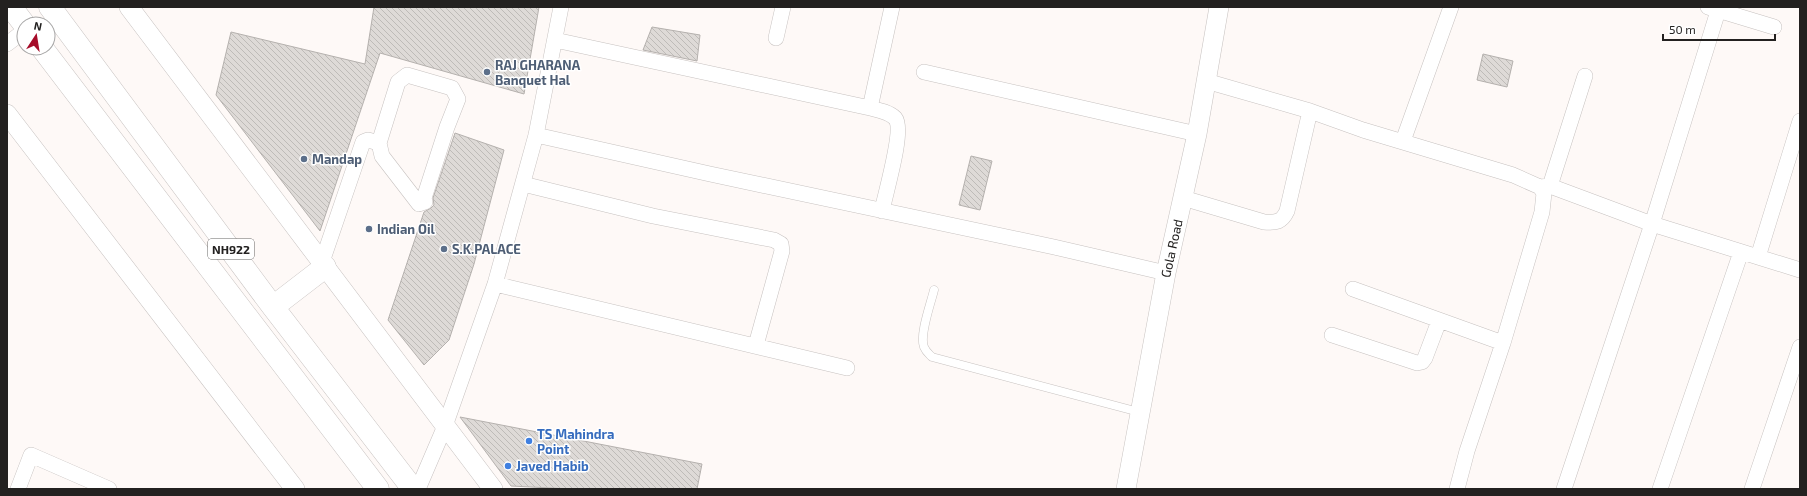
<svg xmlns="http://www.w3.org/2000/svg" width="1807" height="496" font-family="'Exo 2',sans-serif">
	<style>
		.building { fill: url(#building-back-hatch); stroke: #b5b1ae }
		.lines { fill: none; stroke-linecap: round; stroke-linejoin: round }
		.service-casing { stroke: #c7c2c0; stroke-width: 9 }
		.minor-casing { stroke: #c7c2c0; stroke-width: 16 }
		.tertiary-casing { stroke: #c7c2c0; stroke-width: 20 }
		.trunk-casing { stroke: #c7c2c0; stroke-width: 23 }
		.service { stroke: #fff; stroke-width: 8 }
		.minor { stroke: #fff; stroke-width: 15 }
		.tertiary { stroke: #fff; stroke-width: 19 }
		.trunk { stroke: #fff; stroke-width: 22 }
		.service-dot { fill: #5c6f8a; stroke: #fff; stroke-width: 1.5 }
		.shop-dot { fill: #3f7fe0; stroke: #fff; stroke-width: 1.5 }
		.labels { text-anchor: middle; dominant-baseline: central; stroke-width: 3; stroke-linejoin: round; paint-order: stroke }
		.shield { fill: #fff; stroke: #656463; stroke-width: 1 }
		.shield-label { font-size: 12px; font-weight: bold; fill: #232120 }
		.service-label { font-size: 13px; font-weight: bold; fill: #4e5e75; stroke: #fff; text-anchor: start }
		.street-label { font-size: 13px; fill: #232120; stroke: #fff }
		.shop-label { font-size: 13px; font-weight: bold; fill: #366cbe; stroke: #fff; text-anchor: start }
	</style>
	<defs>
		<pattern id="building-back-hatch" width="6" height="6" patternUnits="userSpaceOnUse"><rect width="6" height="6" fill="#dedad7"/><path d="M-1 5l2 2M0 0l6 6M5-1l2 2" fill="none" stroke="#bebbb8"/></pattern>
	</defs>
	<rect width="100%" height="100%" fill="#fef9f7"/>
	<path class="building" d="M 374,7 L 539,7 L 524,94 L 380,53 L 320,231 L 216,95 L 231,32 L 365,64 Z
		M 652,27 L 700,35 L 697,61 L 643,50 Z
		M 1483,54 L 1513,61 L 1507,87 L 1477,80 Z
		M 455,133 L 504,150 L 474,264 L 449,340 L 424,365 L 388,320 L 424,212 L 431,208 L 434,205 L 433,198 Z
		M 971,156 L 992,161 L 980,210 L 959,205 Z
		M 460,417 L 702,464 L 697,489 L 571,489 L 511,486 Z"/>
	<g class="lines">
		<defs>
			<path id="service" d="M 934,290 C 931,303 919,335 924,347 C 926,352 929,354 932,357 L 1139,412"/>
			<path id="minor" d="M 1708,7 L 1774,27
				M 776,38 L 783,7
				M 555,40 L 870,108 C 878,110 889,112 895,118 C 905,129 885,194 882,211
				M 7,44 L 24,31
				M 924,72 L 1197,134
				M 407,75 L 452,88 L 458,99 L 447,127 L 424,198 L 425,202 L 419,204 L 382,156 L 379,143 L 398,82 Z
				M 1206,81 L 1310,111 L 1363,130 L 1513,175 L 1540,187 L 1544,193 L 1542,212 L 1503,343 L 1467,451 L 1457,489
				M 870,108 L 892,7
				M 536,135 L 710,174 L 1054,247 L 1166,273
				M 1403,141 L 1451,7
				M 523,184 L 653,216 L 774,240 L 781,244 L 782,251 L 756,345
				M 1550,186 L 1585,76
				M 1540,187 L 1550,186 L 1652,224 L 1800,270
				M 1183,198 L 1264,222 C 1276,223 1282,222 1287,211 L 1310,111
				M 1758,257 L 1800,121
				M 322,262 L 363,142 L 368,140 L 379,143
				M 495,284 L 847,368
				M 1353,289 L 1503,343
				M 1332,335 L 1417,363 L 1422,362 L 1425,358 L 1439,321
				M 18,489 L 31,455 L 109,489
				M 418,489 L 445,426 L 495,284 L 536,135 L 561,7
				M 1564,489 L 1652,224 L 1718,11
				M 1660,489 L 1741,252
				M 1752,489 L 1800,347"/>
			<g id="tertiary">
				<path d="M 129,7 L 493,489"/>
				<path d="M 7,114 L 295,489"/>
				<path id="s1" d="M 1126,489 L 1166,273 L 1197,134 L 1219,7"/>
			</g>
			<path id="trunk" d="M 11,7 L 24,24
				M 50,7 L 273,307 L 413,489
				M 42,48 L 378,489
				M 273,307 L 325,267"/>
		</defs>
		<use href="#service" class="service-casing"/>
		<use href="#minor" class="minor-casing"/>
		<use href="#tertiary" class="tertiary-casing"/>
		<use href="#trunk" class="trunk-casing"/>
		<use href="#service" class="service"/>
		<use href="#minor" class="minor"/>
		<use href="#tertiary" class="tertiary"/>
		<use href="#trunk" class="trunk"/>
	</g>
	<g class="service-dot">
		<circle cx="487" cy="72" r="4"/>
		<circle cx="304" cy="159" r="4"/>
		<circle cx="369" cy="229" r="4"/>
		<circle cx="444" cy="249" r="4"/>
	</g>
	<g class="shop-dot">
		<circle cx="529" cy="441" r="4"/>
		<circle cx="508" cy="466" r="4"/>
	</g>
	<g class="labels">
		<rect class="shield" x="208" y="239" width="46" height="20" rx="3"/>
		<g class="shield-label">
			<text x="231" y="249">NH922</text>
		</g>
		<g class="service-label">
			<text x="495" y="65">RAJ GHARANA<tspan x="495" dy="15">Banquet Hal</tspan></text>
			<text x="312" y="159">Mandap</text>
			<text x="377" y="229">Indian Oil</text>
			<text x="452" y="249">S.K.PALACE</text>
		</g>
		<g class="street-label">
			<text stroke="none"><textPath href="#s1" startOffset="245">Gola Road</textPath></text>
		</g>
		<g class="shop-label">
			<text x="537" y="434">TS Mahindra<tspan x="537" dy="15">Point</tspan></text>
			<text x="516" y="466">Javed Habib</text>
		</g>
	</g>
	<rect width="1807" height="496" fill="none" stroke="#232120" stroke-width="16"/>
	<g transform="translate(36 36) rotate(12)"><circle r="19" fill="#ffffff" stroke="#a7a6a6"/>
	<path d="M0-3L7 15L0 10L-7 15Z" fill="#a60c29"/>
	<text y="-6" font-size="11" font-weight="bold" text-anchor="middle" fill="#232120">N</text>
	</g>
	<path d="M1663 34v6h112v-6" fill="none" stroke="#232120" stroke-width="2"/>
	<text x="1669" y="34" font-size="12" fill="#232120" stroke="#ffffff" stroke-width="3" paint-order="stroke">50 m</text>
</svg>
